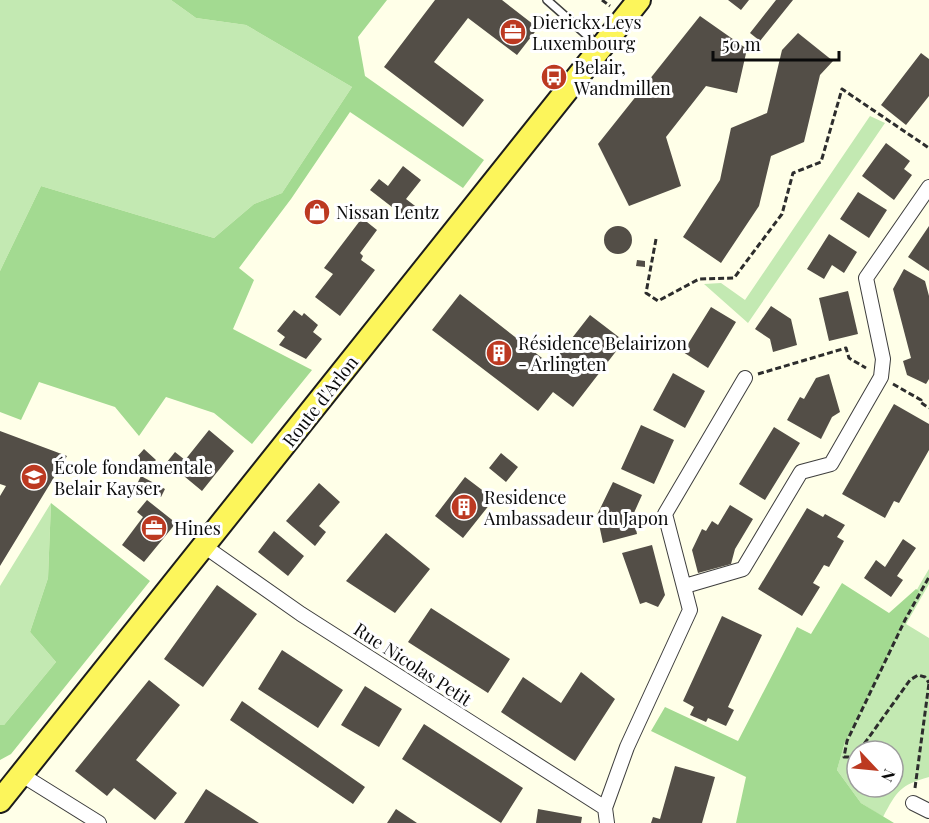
<svg xmlns="http://www.w3.org/2000/svg" width="929" height="823" font-family="'Playfair Display',serif">
	<style>
		.green { fill: #c3e9b2; fill-rule: evenodd }
		.forest { fill: #a3da91 }
		.building { fill: #534e47 }
		.lines { fill: none; stroke-linecap: round; stroke-linejoin: round }
		.service-casing { stroke: #3e3e3e; stroke-width: 10 }
		.minor-casing { stroke: #3e3e3e; stroke-width: 16 }
		.primary-casing { stroke: #1c1c1c; stroke-width: 26 }
		.path { stroke: #2d2d2d; stroke-width: 3; stroke-dasharray: 6 3; stroke-linecap: butt }
		.service { stroke: #fff; stroke-width: 7 }
		.minor { stroke: #fff; stroke-width: 14 }
		.primary { stroke: #fcf55b; stroke-width: 22 }
		.labels { text-anchor: middle; dominant-baseline: central; stroke-width: 6; stroke-linejoin: round; paint-order: stroke }
		.poi-label { font-size: 18px; fill: #0b0b0b; stroke: #fff; text-anchor: start }
		.street-label { font-size: 18px; fill: #0b0b0b; stroke: #fff }
	</style>
	<rect width="100%" height="100%" fill="#ffffe8"/>
	<path class="green" d="M 0,0 L 171,0 L 196,18 L 246,25 L 352,87 L 282,193 L 254,204 L 214,238 L 41,186 L 0,271 Z
		M 870,116 L 885,123 L 748,323 L 704,284 L 721,283 L 745,300 Z
		M 51,503 L 48,578 L 30,632 L 56,662 L 4,725 L 0,725 L 0,586 Z
		M 929,569 L 929,584 L 906,624 L 929,638 L 929,777 C 900,785 897,791 883,817 L 861,803 L 837,770 C 856,700 892,631 929,569 ZM 857,751 L 893,751 L 893,787 L 857,787 Z"/>
	<path class="forest" d="M 171,0 L 387,0 L 358,37 L 365,76 L 484,160 L 463,188 L 350,112 L 291,199 L 239,268 L 254,280 L 233,329 L 312,370 L 252,444 L 214,413 L 166,397 L 139,436 L 115,407 L 39,382 L 21,420 L 0,412 L 0,271 L 41,186 L 214,238 L 254,204 L 282,193 L 352,87 L 246,25 L 196,18 Z
		M 51,503 L 150,581 L 11,754 L 0,760 L 0,725 L 4,725 L 56,662 L 30,632 L 48,578 Z
		M 842,583 L 889,613 L 916,589 L 919,591 L 845,742 L 837,770 L 861,803 L 894,823 L 736,823 L 746,777 L 651,731 L 665,707 L 738,741 L 797,627 L 811,634 Z"/>
	<path class="building" d="M 435,0 L 502,0 L 538,28 L 517,55 L 468,18 L 434,62 L 484,100 L 463,127 L 384,67 Z
		M 728,0 L 749,0 L 741,10 Z
		M 776,0 L 793,0 L 760,41 L 750,33 Z
		M 700,16 L 747,49 L 737,93 L 706,86 L 666,137 L 681,186 L 629,206 L 598,144 Z
		M 798,33 L 833,61 L 820,75 L 804,142 L 771,156 L 759,206 L 721,263 L 683,237 L 720,180 L 731,128 L 767,113 L 782,50 Z
		M 921,53 L 929,59 L 929,96 L 906,125 L 881,105 Z
		M 886,143 L 910,161 L 904,169 L 912,175 L 894,200 L 862,176 Z
		M 403,166 L 421,180 L 406,199 L 419,209 L 410,221 L 370,190 L 379,179 L 388,186 Z
		M 858,192 L 887,210 L 869,238 L 840,219 Z
		M 362,218 L 377,230 L 360,253 L 363,256 L 361,260 L 375,270 L 340,316 L 315,297 L 333,274 L 324,268 Z
		M 929,226 L 929,271 L 908,257 Z
		M604 240a14 14 0 1 1 28 0a14 14 0 1 1-28 0Z
		M 829,234 L 857,252 L 844,273 L 832,265 L 824,279 L 807,269 Z
		M 637,260 L 645,261 L 645,267 L 636,266 Z
		M 904,269 L 925,281 L 929,296 L 929,379 L 926,384 L 907,375 L 903,361 L 911,358 L 893,289 Z
		M 848,291 L 858,334 L 829,341 L 819,298 Z
		M 460,294 L 551,365 L 590,315 L 624,341 L 573,407 L 553,392 L 538,411 L 432,330 Z
		M 771,306 L 791,319 L 797,345 L 773,352 L 770,339 L 755,329 Z
		M 711,307 L 736,322 L 708,368 L 683,352 Z
		M 294,310 L 302,316 L 304,313 L 318,325 L 313,332 L 322,339 L 306,359 L 279,345 L 285,337 L 277,331 Z
		M 673,373 L 705,391 L 685,428 L 653,410 Z
		M 829,374 L 840,412 L 832,417 L 821,439 L 787,420 L 800,397 L 804,399 L 816,378 Z
		M 894,404 L 929,424 L 929,450 L 899,503 L 894,501 L 885,518 L 842,494 Z
		M 641,425 L 674,440 L 654,484 L 621,469 Z
		M 774,427 L 800,443 L 765,500 L 739,484 Z
		M 209,430 L 234,451 L 202,491 L 167,462 L 175,452 L 185,460 Z
		M 0,431 L 67,456 L 0,566 L 0,496 L 6,486 L 0,484 Z
		M 144,449 L 156,460 L 141,476 L 129,466 Z
		M 501,453 L 518,467 L 506,482 L 489,468 Z
		M 141,476 L 165,489 L 161,497 L 137,484 Z
		M 465,477 L 494,499 L 463,538 L 435,516 Z
		M 613,482 L 642,495 L 633,515 L 637,534 L 603,543 L 597,515 Z
		M 319,483 L 340,502 L 319,526 L 326,532 L 315,546 L 286,521 Z
		M 147,500 L 176,523 L 144,562 L 122,545 L 143,517 L 137,512 Z
		M 730,505 L 753,519 L 735,549 L 731,564 L 698,573 L 692,550 L 702,529 L 706,531 L 712,521 L 718,525 Z
		M 807,508 L 823,517 L 825,514 L 845,525 L 837,537 L 844,541 L 829,567 L 824,565 L 813,583 L 820,587 L 802,616 L 758,589 Z
		M 274,531 L 304,556 L 288,576 L 258,552 Z
		M 386,533 L 430,569 L 395,613 L 346,581 Z
		M 903,539 L 916,548 L 897,576 L 903,580 L 891,597 L 864,578 L 876,560 L 885,567 Z
		M 652,545 L 665,595 L 658,607 L 646,602 L 640,604 L 622,553 Z
		M 217,585 L 257,614 L 203,687 L 164,659 Z
		M 431,608 L 510,659 L 488,693 L 408,642 Z
		M 722,616 L 762,635 L 728,707 L 734,710 L 726,726 L 708,718 L 706,722 L 690,715 L 694,707 L 683,701 Z
		M 282,650 L 343,690 L 318,728 L 258,689 Z
		M 581,672 L 615,699 L 575,761 L 501,712 L 523,677 L 561,703 Z
		M 149,680 L 180,705 L 136,760 L 177,793 L 155,820 L 114,788 L 107,796 L 75,771 Z
		M 365,686 L 402,709 L 379,747 L 341,725 Z
		M 242,701 L 365,787 L 353,804 L 230,720 Z
		M 424,724 L 523,788 L 501,823 L 402,759 Z
		M 675,766 L 715,777 L 702,823 L 651,823 L 653,817 L 660,819 Z
		M 206,789 L 259,823 L 184,823 Z
		M 396,809 L 417,823 L 387,823 Z
		M 538,809 L 582,817 L 581,823 L 536,823 Z"/>
	<g class="lines">
		<defs>
			<path id="service" d="M 547,0 L 599,46"/>
			<path id="minor" d="M 204,546 L 301,614 L 605,808
				M 685,586 L 743,569 L 801,472 L 831,464 L 881,377 L 883,359 L 866,278 L 929,187
				M 22,775 L 99,823
				M 913,803 L 929,811
				M 607,823 L 605,808 L 627,747 L 690,610 L 665,514 L 745,378"/>
			<path id="primary" d="M 0,801 L 639,0"/>
		</defs>
		<use href="#service" class="service-casing"/>
		<use href="#minor" class="minor-casing"/>
		<use href="#primary" class="primary-casing"/>
		<path class="path" d="M 602,0 L 610,6
			M 656,239 L 646,293 L 658,301 L 699,279 L 734,278 L 782,214 L 793,173 L 821,162 L 842,89 L 929,148
			M 758,374 L 846,348 L 849,358 L 866,368
			M 893,384 L 921,400 L 920,402 L 929,408
			M 859,751 L 910,680 L 918,675 L 925,677 L 929,683
			M 857,753 L 852,757 L 844,757 L 847,741 L 905,620 L 929,577
			M 915,788 L 929,683"/>
		<use href="#service" class="service"/>
		<use href="#minor" class="minor"/>
		<use href="#primary" class="primary"/>
	</g>
	<defs>
		<symbol id="office-disc" viewBox="-11 -11 22 22"><circle r="9.5" fill="#bc3921" stroke="#fff"/><path d="M-6-3h4V-5.5h4V-3h4V5H-6ZM-1-4.5V-3h2v-1.5ZM-6 0V1H6V0Z" fill="#fff"/></symbol>
		<symbol id="bus-disc" viewBox="-11 -11 22 22"><circle r="9.5" fill="#bc3921" stroke="#fff"/><path d="M-5-6H5V4H4V6H2V4H-2V6H-4V4H-5ZM-3.5-4V0h7V-4ZM-3.5 1.2v1.5H-2V1.2ZM2 1.2v1.5H3.5V1.2Z" fill="#fff"/></symbol>
		<symbol id="shop-disc" viewBox="-11 -11 22 22"><circle r="9.5" fill="#bc3921" stroke="#fff"/><path d="M-5-2.5h2.3a2.7 3.5 0 0 1 5.4 0H5L5.5 6h-11ZM-1.5-2.5h3a1.5 2.3 0 0 0-3 0Z" fill="#fff"/></symbol>
		<symbol id="building-disc" viewBox="-11 -11 22 22"><circle r="9.5" fill="#bc3921" stroke="#fff"/><path d="M-4-6H4V6H1V3H-1V6H-4ZM-2.5-4.3h1.7v1.8h-1.7ZM.8-4.3h1.7v1.8H.8ZM-2.5-1h1.7V.8h-1.7ZM.8-1h1.7V.8H.8Z" fill="#fff"/></symbol>
		<symbol id="school-disc" viewBox="-11 -11 22 22"><circle r="9.5" fill="#bc3921" stroke="#fff"/><path d="M0-5L7-2L0 1L-7-2ZM-4 1L0 2.5L4 1V4Q0 6-4 4Z" fill="#fff"/></symbol>
	</defs>
	<g fill-rule="evenodd">
		<use href="#office-disc" x="498" y="17" width="30" height="30"/>
		<use href="#bus-disc" x="539" y="62" width="30" height="30"/>
		<use href="#shop-disc" x="302" y="197" width="30" height="30"/>
		<use href="#building-disc" x="484" y="338" width="30" height="30"/>
		<use href="#school-disc" x="19" y="462" width="30" height="30"/>
		<use href="#building-disc" x="449" y="492" width="30" height="30"/>
		<use href="#office-disc" x="139" y="513" width="30" height="30"/>
	</g>
	<g class="labels">
		<g class="poi-label">
			<text x="532" y="22">Dierickx Leys<tspan x="532" dy="21">Luxembourg</tspan></text>
			<text x="574" y="67">Belair,<tspan x="574" dy="21">Wandmillen</tspan></text>
			<text x="336" y="212">Nissan Lentz</text>
			<text x="518" y="343">Résidence Belairizon<tspan x="518" dy="21">- Arlingten</tspan></text>
			<text x="54" y="467">École fondamentale<tspan x="54" dy="21">Belair Kayser</tspan></text>
			<text x="484" y="497">Residence<tspan x="484" dy="21">Ambassadeur du Japon</tspan></text>
			<text x="174" y="528">Hines</text>
		</g>
		<g class="street-label">
			<text transform="translate(320 401) rotate(-52)">Route d'Arlon</text>
			<text transform="translate(413 664) rotate(33)">Rue Nicolas Petit</text>
		</g>
	</g>
	<g transform="translate(875 769) rotate(116)"><circle r="28" fill="#ffffff" stroke="#9d9d9d" stroke-width="1.5"/>
	<path d="M0-4.5L10 22L0 15L-10 22Z" fill="#bc3921"/>
	<text y="-9" font-size="16" font-weight="bold" text-anchor="middle" fill="#0b0b0b">N</text>
	</g>
	<path d="M713 51v9h126v-9" fill="none" stroke="#0b0b0b" stroke-width="3"/>
	<text x="722" y="51" font-size="18" fill="#0b0b0b" stroke="#ffffff" stroke-width="4.5" paint-order="stroke">50 m</text>
</svg>
